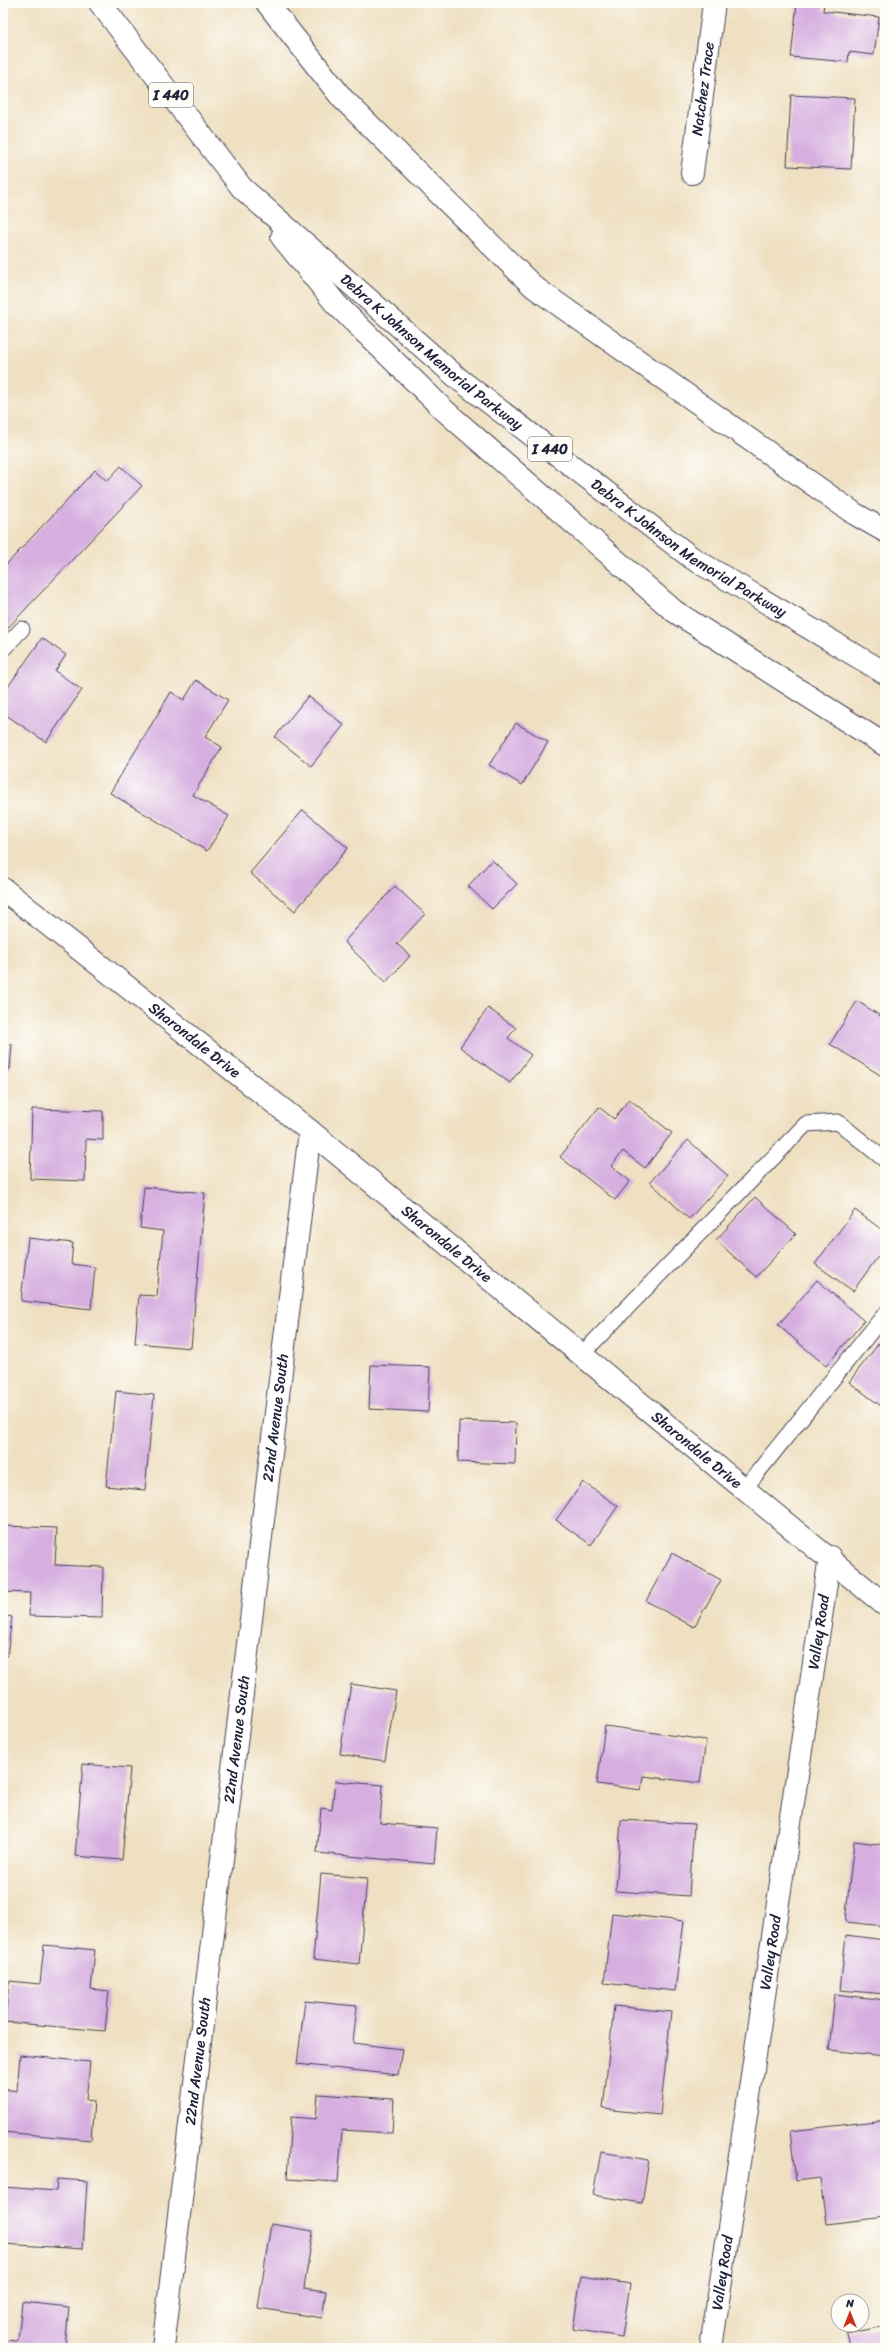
<svg xmlns="http://www.w3.org/2000/svg" width="888" height="2351" font-family="Sriracha,sans-serif">
	<style>
		.building { fill: #d6aee0 }
		.lines { fill: none; stroke-linecap: round; stroke-linejoin: round }
		.service-casing { stroke: #413e4f; stroke-width: 17 }
		.minor-casing { stroke: #413e4f; stroke-width: 24 }
		.motorway-casing { stroke: #413e4f; stroke-width: 24 }
		.service { stroke: #fff; stroke-width: 15 }
		.minor { stroke: #fff; stroke-width: 22 }
		.motorway { stroke: #fff; stroke-width: 22 }
		.labels { text-anchor: middle; dominant-baseline: central; stroke-width: 3; stroke-linejoin: round; paint-order: stroke }
		.shield { fill: #fdfcf7; stroke: #646373; stroke-width: 1 }
		.shield-label { font-size: 14px; font-weight: bold; fill: #22223b }
		.street-label { font-size: 15px; fill: #22223b; stroke: #fdfcf7 }
	</style>
	<rect width="100%" height="100%" fill="#fdfcf7"/>
	<filter id="ink" filterUnits="userSpaceOnUse"><feTurbulence type="fractalNoise" baseFrequency=".025" numOctaves="2"/><feDisplacementMap in="SourceGraphic" scale="8" xChannelSelector="R" yChannelSelector="G"/><feConvolveMatrix kernelMatrix="1 2 1 2 8 2 1 2 1" color-interpolation-filters="sRGB"/></filter>
	<filter id="wash" filterUnits="userSpaceOnUse"><feTurbulence type="fractalNoise" baseFrequency=".012" numOctaves="4" result="noise"/><feDisplacementMap in="SourceGraphic" scale="16" xChannelSelector="R" yChannelSelector="G"/><feGaussianBlur stdDeviation="0.9" result="paint"/><feColorMatrix in="noise" values="0 0 0 0 0 0 0 0 0 0 0 0 0 0 0 0 0 1.4 0 .05"/><feComposite in="paint" operator="in"/></filter>
	<g filter="url(#wash)">
		<rect width="100%" height="100%" fill="#efe0c2"/>
		<g id="blocks">
			<path class="building" d="M 557,3 L 576,3 L 576,6 Z
				M 797,3 L 824,3 L 823,11 L 879,17 L 874,55 L 849,52 L 848,62 L 791,57 Z
				M 791,95 L 855,98 L 851,169 L 787,166 Z
				M 121,466 L 142,486 L 3,633 L 3,568 L 95,470 L 107,481 Z
				M 42,638 L 66,655 L 55,671 L 82,690 L 46,742 L 3,713 L 3,694 Z
				M 196,680 L 228,700 L 205,737 L 222,747 L 193,795 L 229,816 L 207,851 L 110,793 L 171,692 L 184,700 Z
				M 308,696 L 344,725 L 311,766 L 275,737 Z
				M 516,723 L 548,742 L 522,785 L 489,765 Z
				M 303,810 L 348,848 L 295,911 L 250,873 Z
				M 492,860 L 517,884 L 492,909 L 468,886 Z
				M 395,886 L 425,914 L 397,944 L 410,956 L 386,982 L 344,942 Z
				M 857,1001 L 885,1019 L 885,1078 L 830,1044 Z
				M 488,1008 L 516,1028 L 508,1038 L 531,1055 L 510,1083 L 460,1047 Z
				M 3,1043 L 12,1044 L 10,1069 L 3,1068 Z
				M 629,1099 L 672,1133 L 645,1168 L 623,1151 L 611,1166 L 630,1181 L 615,1200 L 560,1157 L 599,1107 L 614,1119 Z
				M 32,1109 L 103,1111 L 103,1140 L 86,1139 L 85,1181 L 30,1179 Z
				M 688,1140 L 728,1176 L 689,1219 L 650,1182 Z
				M 144,1187 L 205,1193 L 191,1348 L 135,1343 L 139,1295 L 157,1296 L 163,1231 L 140,1228 Z
				M 755,1197 L 796,1234 L 756,1277 L 716,1240 Z
				M 855,1210 L 885,1232 L 885,1247 L 853,1291 L 815,1264 Z
				M 28,1238 L 73,1243 L 71,1264 L 95,1267 L 91,1309 L 21,1301 Z
				M 817,1280 L 864,1321 L 826,1366 L 778,1325 Z
				M 879,1343 L 885,1348 L 885,1409 L 849,1382 Z
				M 371,1365 L 430,1367 L 428,1412 L 369,1409 Z
				M 116,1391 L 154,1395 L 145,1490 L 106,1486 Z
				M 459,1421 L 516,1423 L 515,1464 L 458,1462 Z
				M 583,1482 L 618,1506 L 591,1545 L 556,1520 Z
				M 3,1526 L 57,1528 L 55,1565 L 103,1567 L 102,1618 L 29,1616 L 30,1593 L 3,1592 Z
				M 672,1553 L 721,1580 L 694,1627 L 646,1601 Z
				M 3,1615 L 12,1617 L 7,1656 L 3,1655 Z
				M 351,1684 L 396,1691 L 385,1761 L 340,1754 Z
				M 605,1726 L 706,1740 L 700,1783 L 643,1776 L 641,1790 L 597,1784 Z
				M 83,1764 L 130,1768 L 122,1860 L 75,1856 Z
				M 335,1781 L 383,1785 L 380,1823 L 437,1828 L 434,1864 L 317,1853 L 321,1808 L 332,1810 Z
				M 621,1820 L 694,1824 L 689,1896 L 616,1891 Z
				M 854,1841 L 885,1845 L 885,1926 L 845,1922 Z
				M 321,1874 L 367,1878 L 359,1964 L 313,1959 Z
				M 612,1913 L 684,1921 L 675,1991 L 604,1983 Z
				M 846,1935 L 885,1940 L 885,1994 L 840,1990 Z
				M 44,1945 L 95,1950 L 91,1989 L 109,1991 L 105,2031 L 5,2022 L 9,1981 L 40,1984 Z
				M 835,1994 L 885,2000 L 885,2056 L 829,2050 Z
				M 305,2001 L 357,2006 L 353,2043 L 402,2049 L 398,2075 L 297,2064 Z
				M 614,2006 L 671,2012 L 660,2115 L 603,2109 Z
				M 20,2055 L 90,2062 L 86,2100 L 94,2101 L 91,2140 L 3,2132 L 3,2089 L 17,2091 Z
				M 318,2094 L 394,2099 L 392,2133 L 342,2130 L 338,2182 L 287,2179 L 291,2117 L 316,2119 Z
				M 885,2120 L 885,2217 L 826,2224 L 820,2178 L 796,2181 L 790,2131 Z
				M 601,2152 L 649,2160 L 642,2203 L 593,2195 Z
				M 57,2179 L 87,2181 L 83,2249 L 3,2244 L 3,2187 L 56,2191 Z
				M 271,2224 L 313,2231 L 304,2288 L 326,2291 L 322,2318 L 258,2308 Z
				M 581,2276 L 630,2284 L 622,2337 L 573,2329 Z
				M 22,2302 L 69,2307 L 65,2348 L 3,2348 L 3,2340 L 18,2341 Z
				M 885,2326 L 885,2348 L 849,2348 L 846,2334 Z"/>
		</g>
	</g>
	<g filter="url(#ink)">
		<use href="#blocks" fill-opacity="0" stroke="#413e4f" stroke-width="1"/>
		<g class="lines">
			<defs>
				<path id="service" d="M 3,649 L 22,629
					M 582,1354 L 806,1124 L 838,1122 L 885,1160
					M 745,1488 L 885,1314"/>
				<g id="minor">
					<path id="s1" d="M 692,173 L 714,3"/>
					<path id="s2" d="M 3,889 L 310,1131 L 885,1605"/>
					<path id="s3" d="M 163,2348 L 310,1131"/>
					<path id="s4" d="M 711,2348 L 830,1557"/>
				</g>
				<g id="motorway">
					<path id="s5" d="M 100,3 L 242,188 L 460,380 L 692,558 L 885,673"/>
					<path d="M 267,3 L 342,98 L 534,287 L 855,514 L 885,531"/>
					<path d="M 282,237 L 336,304 L 444,410 L 674,611 L 885,745"/>
				</g>
			</defs>
			<use href="#service" class="service-casing"/>
			<use href="#minor" class="minor-casing"/>
			<use href="#motorway" class="motorway-casing"/>
			<use href="#service" class="service"/>
			<use href="#minor" class="minor"/>
			<use href="#motorway" class="motorway"/>
		</g>
	</g>
	<g class="labels">
		<g class="shield">
			<rect x="149" y="83" width="44" height="24" rx="3"/>
			<rect x="528" y="437" width="44" height="24" rx="3"/>
		</g>
		<g class="shield-label">
			<text x="171" y="95">I 440</text>
			<text x="550" y="449">I 440</text>
		</g>
		<g class="street-label">
			<text stroke="none"><textPath href="#s1" startOffset="85">Natchez Trace</textPath></text>
			<text stroke="none"><textPath href="#s5" startOffset="484">Debra K Johnson Memorial Parkway</textPath></text>
			<text stroke="none"><textPath href="#s5" startOffset="808">Debra K Johnson Memorial Parkway</textPath></text>
			<text stroke="none"><textPath href="#s2" startOffset="244">Sharondale Drive</textPath></text>
			<text stroke="none"><textPath href="#s2" startOffset="568">Sharondale Drive</textPath></text>
			<text stroke="none"><textPath href="#s3" startOffset="937">22nd Avenue South</textPath></text>
			<text stroke="none"><textPath href="#s2" startOffset="892">Sharondale Drive</textPath></text>
			<text stroke="none"><textPath href="#s4" startOffset="724">Valley Road</textPath></text>
			<text stroke="none"><textPath href="#s3" startOffset="613">22nd Avenue South</textPath></text>
			<text stroke="none"><textPath href="#s4" startOffset="400">Valley Road</textPath></text>
			<text stroke="none"><textPath href="#s3" startOffset="289">22nd Avenue South</textPath></text>
			<text stroke="none"><textPath href="#s4" startOffset="76">Valley Road</textPath></text>
		</g>
	</g>
	<rect width="888" height="2351" fill="none" stroke="#fdfcf7" stroke-width="16"/>
	<g transform="translate(850 2313)"><circle r="19" fill="#fdfcf7" stroke="#a5a5ac"/>
	<path d="M0-3L7 15L0 10L-7 15Z" fill="#c8321e"/>
	<text y="-6" font-size="11" font-weight="bold" text-anchor="middle" fill="#22223b">N</text>
	</g>
</svg>
